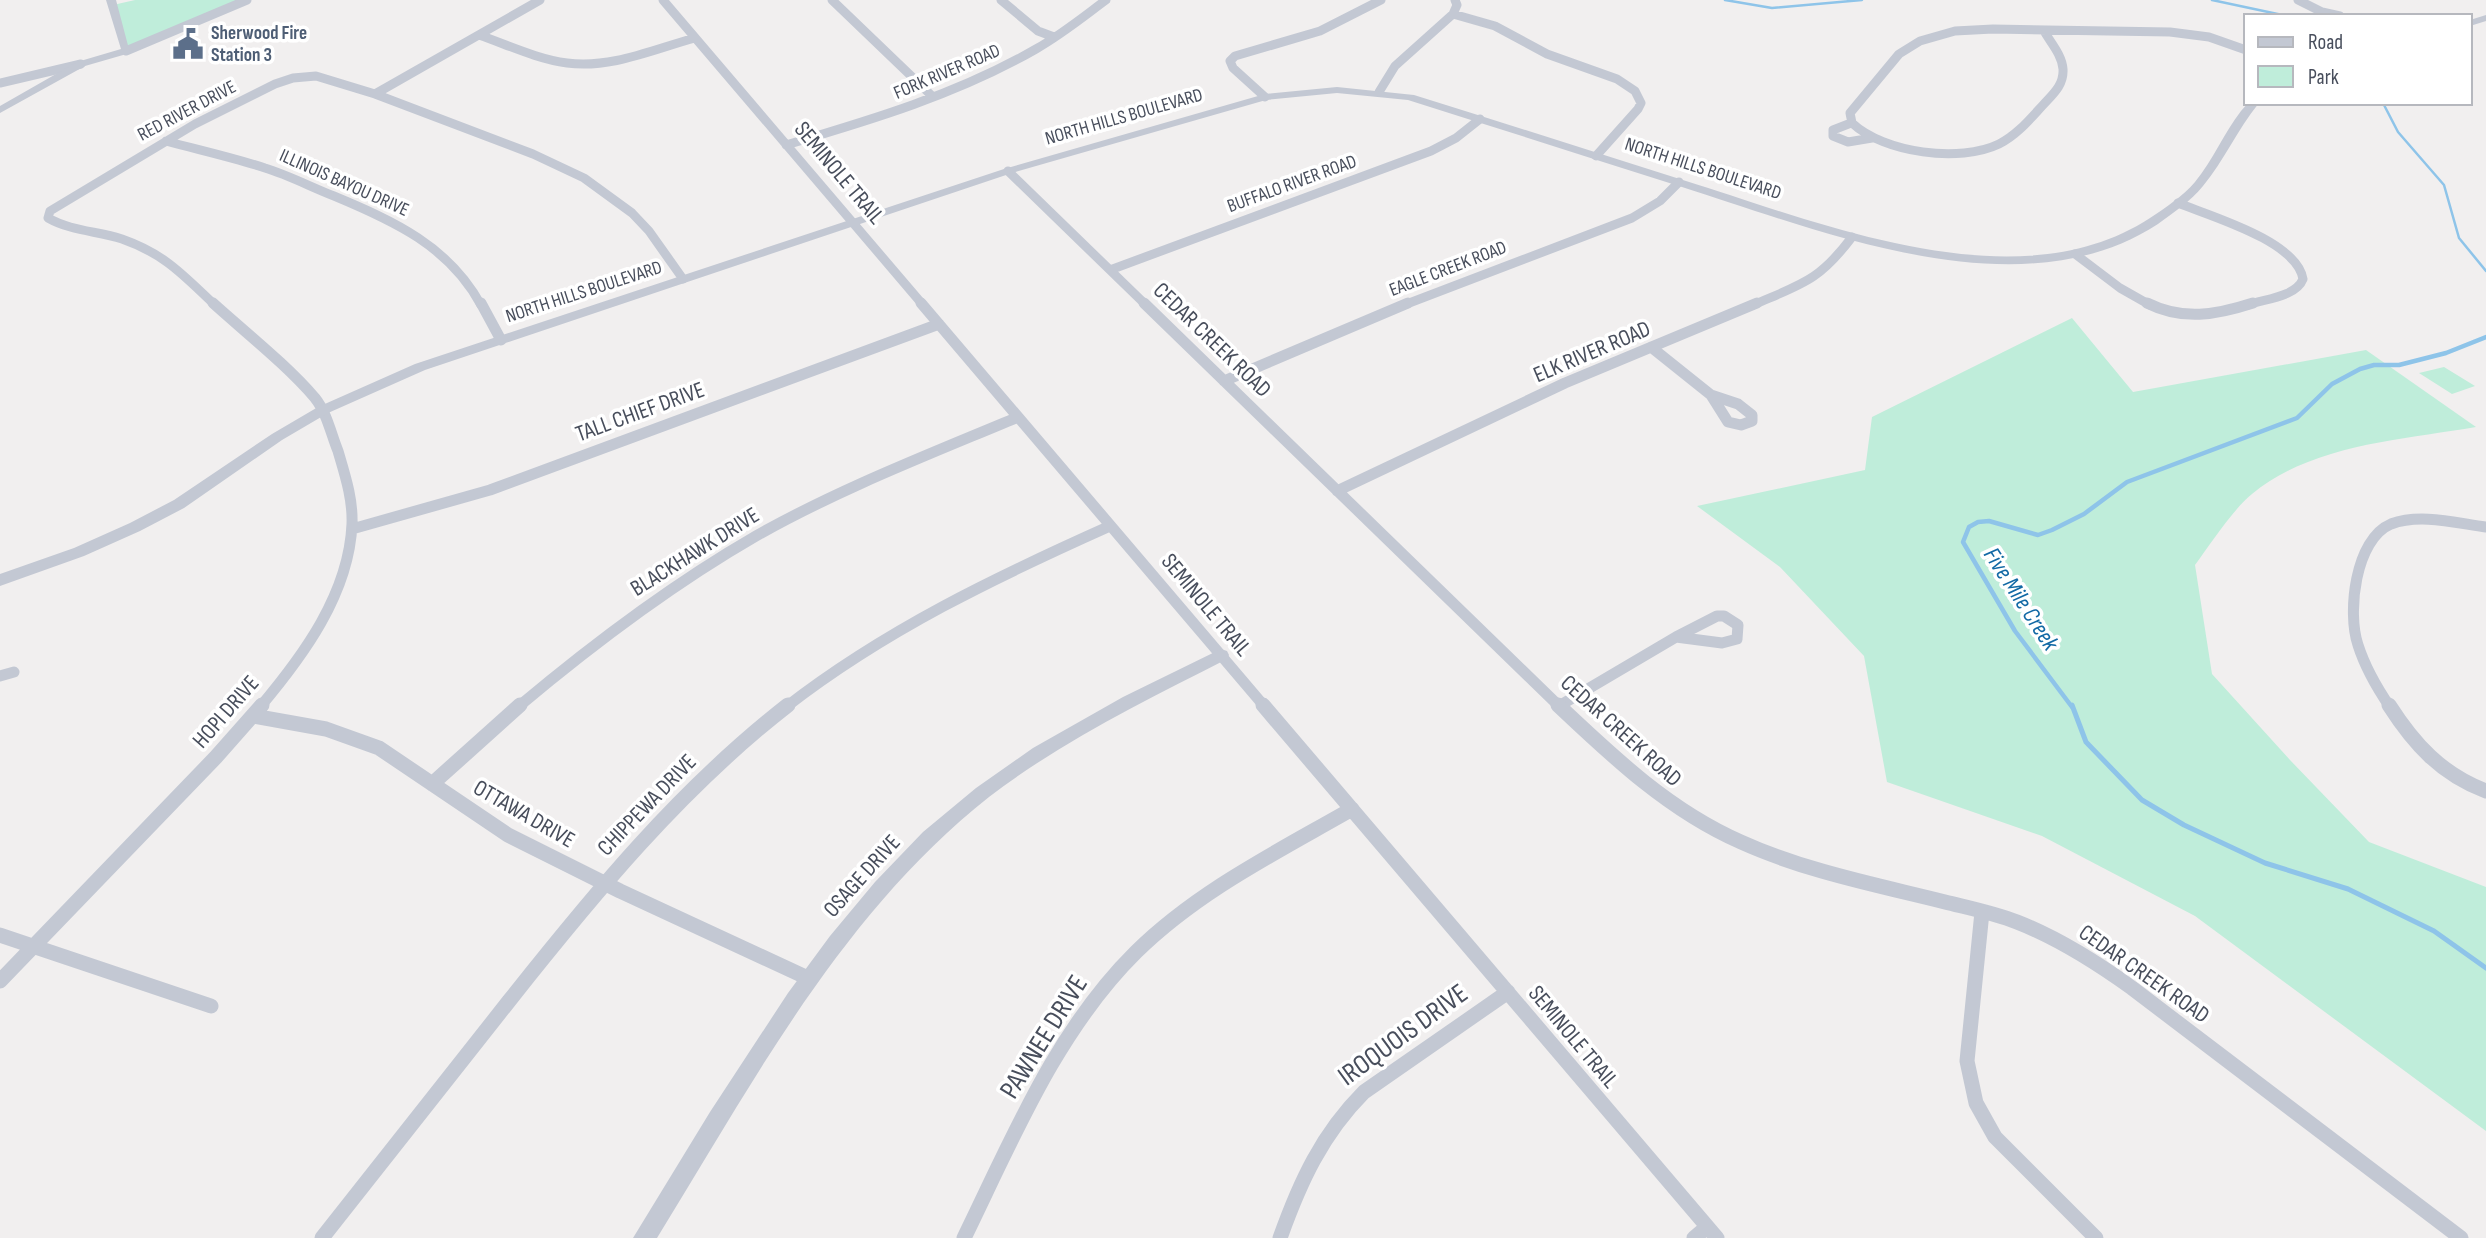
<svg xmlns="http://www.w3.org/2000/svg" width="2486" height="1238" font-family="'Sofia Sans Condensed',sans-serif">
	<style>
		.green { fill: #bfedda }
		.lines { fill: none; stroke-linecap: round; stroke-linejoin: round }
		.stream-far2 { stroke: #8ec4e9; stroke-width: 2.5 }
		.stream-far1 { stroke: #8ec4e9; stroke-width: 4.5 }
		.stream { stroke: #8ec4e9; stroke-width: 5 }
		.minor-far2 { stroke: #c3c8d3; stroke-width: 9 }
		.minor-far1 { stroke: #c3c8d3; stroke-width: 11 }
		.minor { stroke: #c3c8d3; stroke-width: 15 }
		.tertiary { fill: #c3c8d3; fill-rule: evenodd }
		.labels { text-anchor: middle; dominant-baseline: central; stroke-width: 7; stroke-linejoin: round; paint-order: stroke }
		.far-service-label { font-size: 19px; font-weight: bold; fill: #4e5e75; stroke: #fff; text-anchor: start }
		.far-street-label { font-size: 19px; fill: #484e5c; stroke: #fff }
		.street-label { font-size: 23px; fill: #484e5c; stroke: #fff }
		.water-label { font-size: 24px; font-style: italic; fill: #1269a5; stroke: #fff }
		.near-street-label { font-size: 28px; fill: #484e5c; stroke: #fff }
	</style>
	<rect width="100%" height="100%" fill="#f1efef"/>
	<path class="green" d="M 135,0 L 242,0 L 126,51 L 113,5 Z
		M 2072,318 L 2133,392 L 2366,350 L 2476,427 C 2401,440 2313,444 2252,494 C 2234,508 2209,546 2195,565 L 2212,674 L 2290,760 L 2369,842 L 2486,887 L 2486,1131 L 2195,916 L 2042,836 L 1887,782 L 1864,656 L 1780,567 L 1697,506 L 1865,470 L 1872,417 Z
		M 2444,367 L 2475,386 L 2452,394 L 2419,373 Z"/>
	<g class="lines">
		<path class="stream-far2" d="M 1725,0 L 1772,8 L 1862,0
			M 2212,0 L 2287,16
			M 2383,103 L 2398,132 L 2444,185 L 2459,238 L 2486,271"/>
		<path class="stream-far1" d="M 2072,707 L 2015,631 L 1963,542 L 1969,527 L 1978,522 L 1989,521 L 2038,535 L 2052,530 L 2084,514 L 2127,482 L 2297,418 L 2332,384 L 2360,369 L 2374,365 L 2399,365 L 2446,353 L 2486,337"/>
		<path class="stream" d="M 2072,705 L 2086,742 L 2142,800 L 2184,825 L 2265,863 L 2348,889 L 2434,931 L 2486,968"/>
		<path class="minor-far2" d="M 663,0 L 923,305
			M 832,0 L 932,96
			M 1001,0 L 1038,31 L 1054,37
			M 1455,0 L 1457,5 L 1453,14 L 1495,26 L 1547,54 L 1617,79 L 1635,91 L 1641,103 L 1638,109 L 1596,156
			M 2298,0 L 2322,12 L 2340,16
			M 2044,31 C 2051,43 2062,55 2063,69 C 2064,85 2053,94 2043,105 C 2030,119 2017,135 1999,144 C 1960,163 1884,153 1852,123 L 1850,113 L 1899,54 L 1920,41 L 1955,31 L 1993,29 L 2170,32 L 2209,37 L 2246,50
			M 479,35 C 508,45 537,59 567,63 C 611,69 654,49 695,38
			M 126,51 L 247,0
			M 0,83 L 81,64
			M 1379,92 L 1395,66 L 1453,14
			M 375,94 L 540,0
			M 1265,97 L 1233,68 L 1230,61 L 1235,56 L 1320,31 L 1381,0
			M 1851,123 L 1833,130 L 1833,136 L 1848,142 L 1872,138
			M 166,141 C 199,150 232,157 265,168 C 288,175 311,187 334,196 C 394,221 449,246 481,305
			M 786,145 C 871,120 958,94 1036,49 C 1061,35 1083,17 1106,0
			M 1008,171 L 1146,305
			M 2178,203 C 2210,216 2297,241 2303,279 C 2296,297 2264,299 2248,305
			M 2075,254 L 2120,288 L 2150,305
			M 1110,270 L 1431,151 L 1456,138 L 1480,119
			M 215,305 C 183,275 165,254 122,239 C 97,231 71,231 48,218 L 50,211 L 195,124 L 275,84 L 293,78 L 316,76 L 375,94 L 533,154 L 584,178 L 632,213 L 649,231 L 683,279
			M 1404,305 L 1632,218 L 1660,201 L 1679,182
			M 1753,305 C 1802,284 1819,281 1852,237"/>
		<path class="minor-far1" d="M 213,303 C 245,332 288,366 315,398 C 327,413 331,434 338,451 C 345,475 353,499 352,524 C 349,594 303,656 260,707
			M 481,303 L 501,340
			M 921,303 L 1265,707
			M 1144,303 L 1560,707
			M 2147,303 C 2183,321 2216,315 2253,303
			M 1651,347 L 1711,395
			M 1224,381 L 1408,303
			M 1711,395 L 1738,404 L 1752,415 L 1752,421 L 1741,425 L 1728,422 Z
			M 1337,491 L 1565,383 L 1757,303
			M 352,529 L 490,490 L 939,324
			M 1717,616 L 1724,616 L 1738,625 L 1737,639 L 1722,643 L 1676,637 Z
			M 0,676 L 14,672
			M 1559,706 L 1676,637
			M 518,707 C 593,644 671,585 756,536 C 839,489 930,454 1018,417
			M 786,707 C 885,630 996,577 1110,526
			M 2390,707 C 2377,688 2365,667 2358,645 C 2347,613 2355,539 2391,524 C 2420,513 2456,523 2486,527"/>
		<path class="minor" d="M 1263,705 L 1717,1238
			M 1558,705 C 1614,758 1670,811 1741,842 C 1805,871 1877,885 1945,902 C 1969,908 1994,913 2017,922 C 2058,938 2096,962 2132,988 L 2461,1238
			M 2389,705 C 2414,744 2441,774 2486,791
			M 253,716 L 326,729 L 379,748 L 508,835 L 620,891 L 810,979
			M 432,784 L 520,705
			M 1982,912 L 1967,1061 L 1976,1103 L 1995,1137 L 2096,1238
			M 0,935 L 211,1006
			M 0,981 L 216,757 L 262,705
			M 322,1238 C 385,1159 447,1080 509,1001 C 593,895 680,789 788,705
			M 964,1238 C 1012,1140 1056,1031 1136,952 C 1198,891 1277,852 1352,809
			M 1280,1238 C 1300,1182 1322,1134 1364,1092 L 1508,992
			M 1694,1238 L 1707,1227"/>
		<path class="tertiary" d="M 106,0 L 116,0 L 130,53 L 85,66 L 0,113 L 0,106 L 77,62 L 121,49 Z
			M 2486,15 L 2486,21 L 2470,26 L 2470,20 Z
			M 1337,87 L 1414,95 C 1504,123 1595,152 1686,181 C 1821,223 2017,305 2150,218 C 2165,208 2183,196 2195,182 C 2213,160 2224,133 2241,111 L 2248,103 L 2259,103 C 2237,130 2224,161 2203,186 C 2191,201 2173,213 2158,224 C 2020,314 1822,231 1682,187 C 1591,158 1500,129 1408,100 L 1337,93 L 1266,100 L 1012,173 L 425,370 L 328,413 L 282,440 L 184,508 L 140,531 L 84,556 L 0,586 L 0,574 L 74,548 L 130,523 L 174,500 L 272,434 L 318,407 L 415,364 L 1004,169 L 1265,94 Z
			M 1221,649 L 1227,651 L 1229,655 L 1227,659 C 1145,701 1062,741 989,797 C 843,912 753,1082 657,1238 L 633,1238 L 710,1112 L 788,993 L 830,936 L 875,882 L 923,832 L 976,788 L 1033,748 L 1123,697 Z"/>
	</g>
	<defs>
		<symbol id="civic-bare" viewBox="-9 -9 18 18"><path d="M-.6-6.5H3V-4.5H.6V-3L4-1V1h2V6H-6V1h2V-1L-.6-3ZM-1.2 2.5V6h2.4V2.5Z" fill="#5c6f8a" stroke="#fff" stroke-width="2.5" paint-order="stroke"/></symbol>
	</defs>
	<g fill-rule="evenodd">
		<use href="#civic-bare" x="166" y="22" width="44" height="44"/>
	</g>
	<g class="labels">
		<g class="far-service-label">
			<text x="211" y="33">Sherwood Fire<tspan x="211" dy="22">Station 3</tspan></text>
		</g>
		<g class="far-street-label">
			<text transform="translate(947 72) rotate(-23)">FORK RIVER ROAD</text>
			<text transform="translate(187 111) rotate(-28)">RED RIVER DRIVE</text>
			<text transform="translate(1124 117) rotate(-16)">NORTH HILLS BOULEVARD</text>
			<text transform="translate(1703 169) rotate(18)">NORTH HILLS BOULEVARD</text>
			<text transform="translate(344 183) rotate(24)">ILLINOIS BAYOU DRIVE</text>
			<text transform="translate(1292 184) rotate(-20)">BUFFALO RIVER ROAD</text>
			<text transform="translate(1448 269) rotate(-21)">EAGLE CREEK ROAD</text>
			<text transform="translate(584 292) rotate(-18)">NORTH HILLS BOULEVARD</text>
		</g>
		<g class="street-label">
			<text transform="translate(839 173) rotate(50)">SEMINOLE TRAIL</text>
			<text transform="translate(1212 340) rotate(44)">CEDAR CREEK ROAD</text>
			<text transform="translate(1592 352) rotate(-23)">ELK RIVER ROAD</text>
			<text transform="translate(640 412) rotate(-20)">TALL CHIEF DRIVE</text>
			<text transform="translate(695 552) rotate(-32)">BLACKHAWK DRIVE</text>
			<text transform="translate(1206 605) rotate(50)">SEMINOLE TRAIL</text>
			<text transform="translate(226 712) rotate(-49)">HOPI DRIVE</text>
			<text transform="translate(1621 731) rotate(42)">CEDAR CREEK ROAD</text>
			<text transform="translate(647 805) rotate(-46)">CHIPPEWA DRIVE</text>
			<text transform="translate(524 814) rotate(30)">OTTAWA DRIVE</text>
			<text transform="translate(862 876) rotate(-48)">OSAGE DRIVE</text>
			<text transform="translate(2144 974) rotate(35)">CEDAR CREEK ROAD</text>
			<text transform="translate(1573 1037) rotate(50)">SEMINOLE TRAIL</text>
		</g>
		<g class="water-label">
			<text transform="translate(2021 599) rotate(57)">Five Mile Creek</text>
		</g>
		<g class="near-street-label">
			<text transform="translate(1403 1035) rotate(-36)">IROQUOIS DRIVE</text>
			<text transform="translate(1044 1037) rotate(-58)">PAWNEE DRIVE</text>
		</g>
	</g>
	<rect x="2244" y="14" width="228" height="91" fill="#ffffff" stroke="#b6b8be" stroke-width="2"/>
	<rect x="2258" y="37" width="35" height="10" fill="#c3c8d3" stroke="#b6b8be" stroke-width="2"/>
	<text x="2308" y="49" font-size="21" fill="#484e5c">Road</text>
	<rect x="2258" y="66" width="35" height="21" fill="#bfedda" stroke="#b6b8be" stroke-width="2"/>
	<text x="2308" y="84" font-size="21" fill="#484e5c">Park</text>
</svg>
